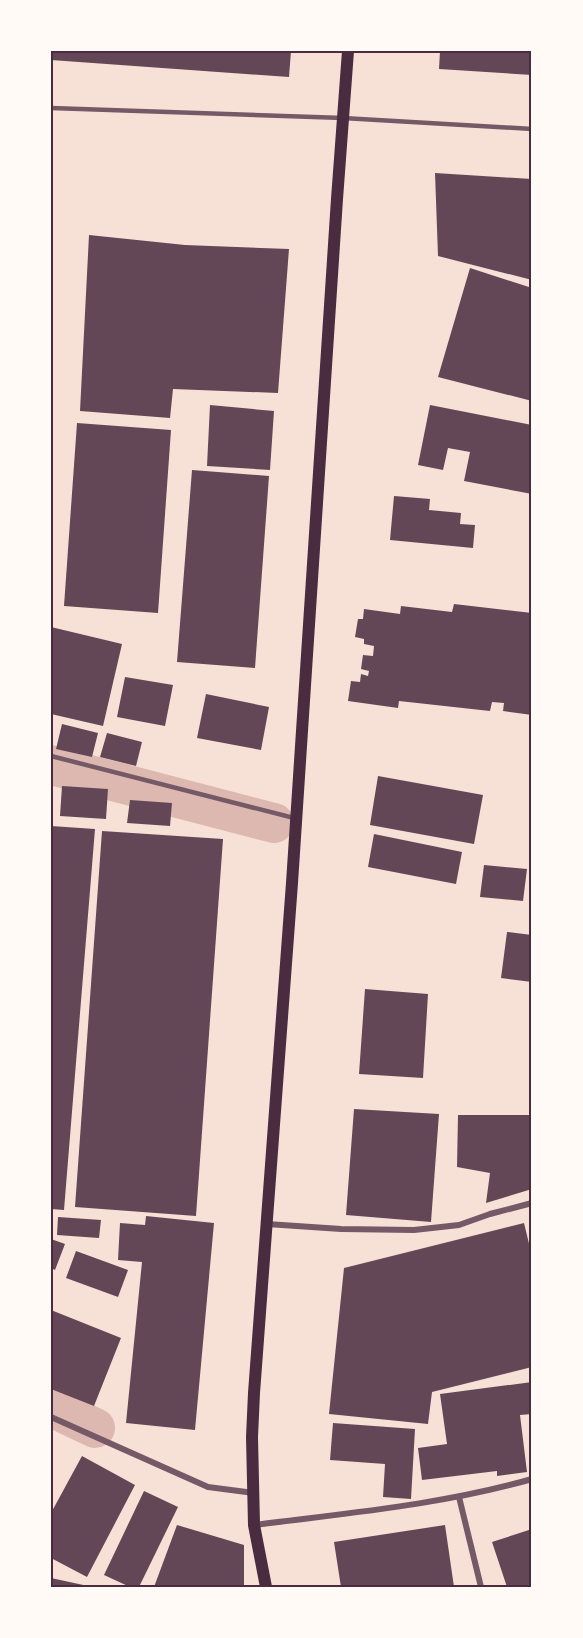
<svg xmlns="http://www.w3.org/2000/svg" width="583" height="1638" font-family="Ubuntu,sans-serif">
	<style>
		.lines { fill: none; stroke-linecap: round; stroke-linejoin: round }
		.canal { stroke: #dcb8b0; stroke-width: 40 }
		.building { fill: #644757 }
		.service { stroke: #755966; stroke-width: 4.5 }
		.minor { stroke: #755966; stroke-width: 6 }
		.secondary { stroke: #4a2c40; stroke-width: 12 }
		.neatline { fill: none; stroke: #4a2c40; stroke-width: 2 }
	</style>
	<rect width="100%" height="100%" fill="#f7e1d7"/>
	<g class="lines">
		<path class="canal" d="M 51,765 L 274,823
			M 51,1407 L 95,1428"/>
	</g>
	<path class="building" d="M 51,51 L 291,51 L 289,77 L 51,60 Z
		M 440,51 L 532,51 L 532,75 L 439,69 Z
		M 435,173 L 532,179 L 532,280 L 438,256 Z
		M 89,235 L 185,245 L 289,249 L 278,393 L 173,389 L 170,418 L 80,411 Z
		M 470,268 L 532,288 L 532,401 L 438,377 Z
		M 210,405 L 274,411 L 270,470 L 207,466 Z
		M 430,405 L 532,425 L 532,494 L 464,481 L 470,452 L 448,448 L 443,470 L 418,465 Z
		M 77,423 L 171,430 L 158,613 L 64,606 Z
		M 192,470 L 269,476 L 255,668 L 177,662 Z
		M 394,496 L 430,499 L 429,510 L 461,513 L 460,524 L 475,525 L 473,548 L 390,540 Z
		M 454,604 L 532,613 L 532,715 L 503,711 L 504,703 L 492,702 L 490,711 L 399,701 L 398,708 L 348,701 L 351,681 L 360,682 L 361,674 L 368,676 L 369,671 L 361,669 L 363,655 L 373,656 L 374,646 L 364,644 L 364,639 L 355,637 L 358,619 L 363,619 L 364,609 L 400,614 L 401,606 L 452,612 Z
		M 51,627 L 122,644 L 103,726 L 51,714 Z
		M 125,677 L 173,685 L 165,726 L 117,717 Z
		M 206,694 L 269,707 L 261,750 L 197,738 Z
		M 62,724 L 98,733 L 92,757 L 56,749 Z
		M 107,733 L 142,742 L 136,766 L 100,757 Z
		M 378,776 L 483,795 L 474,844 L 370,825 Z
		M 62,786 L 108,789 L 106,819 L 60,816 Z
		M 130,800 L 172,803 L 170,826 L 127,823 Z
		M 51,826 L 95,829 L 64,1210 L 51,1209 Z
		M 102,831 L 223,839 L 196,1216 L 75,1207 Z
		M 374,834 L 462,852 L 456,884 L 368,867 Z
		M 484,865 L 527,869 L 523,901 L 480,897 Z
		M 507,932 L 532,935 L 532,982 L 501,978 Z
		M 365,989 L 428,994 L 423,1078 L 359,1074 Z
		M 354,1109 L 439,1114 L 431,1222 L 346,1215 Z
		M 458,1115 L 532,1115 L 532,1189 L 486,1203 L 490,1173 L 457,1167 Z
		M 146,1216 L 214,1223 L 195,1430 L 126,1423 L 142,1262 L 118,1260 L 120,1223 L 145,1225 Z
		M 58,1217 L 101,1220 L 99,1238 L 57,1235 Z
		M 524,1223 L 532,1256 L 532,1367 L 432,1392 L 428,1424 L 329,1414 L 344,1268 Z
		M 51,1239 L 65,1244 L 55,1270 L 51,1268 Z
		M 76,1251 L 128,1270 L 118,1297 L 66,1278 Z
		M 51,1310 L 121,1338 L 94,1406 L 51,1389 Z
		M 532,1382 L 532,1414 L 520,1415 L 527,1472 L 497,1476 L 497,1471 L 422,1480 L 418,1448 L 447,1444 L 440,1394 Z
		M 333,1423 L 415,1429 L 411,1499 L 383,1497 L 385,1464 L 330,1460 Z
		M 82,1456 L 135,1485 L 87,1577 L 51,1558 L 51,1513 Z
		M 144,1491 L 178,1507 L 139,1587 L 130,1587 L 104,1575 Z
		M 177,1525 L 244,1545 L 244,1587 L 154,1587 Z
		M 445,1525 L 454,1587 L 341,1587 L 334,1542 Z
		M 532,1529 L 532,1587 L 507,1587 L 492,1542 Z
		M 51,1578 L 88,1586 L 88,1587 L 51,1587 Z"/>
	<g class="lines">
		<path class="service" d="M 51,108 L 343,118 L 532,129
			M 51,756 L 294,818"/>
		<path class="minor" d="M 267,1224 L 341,1229 L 414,1230 L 459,1225 L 490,1214 L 532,1203
			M 51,1417 L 208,1487 L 254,1493
			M 459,1497 L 481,1587
			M 254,1525 C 347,1513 441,1505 532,1479"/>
		<path class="secondary" d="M 266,1587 L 254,1525 L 252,1437 L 254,1393 L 292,883 L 337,199 L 348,51"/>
	</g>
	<rect width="583" height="1638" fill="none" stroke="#fffaf5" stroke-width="105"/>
	<rect x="52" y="52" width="478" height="1534" class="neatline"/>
</svg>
